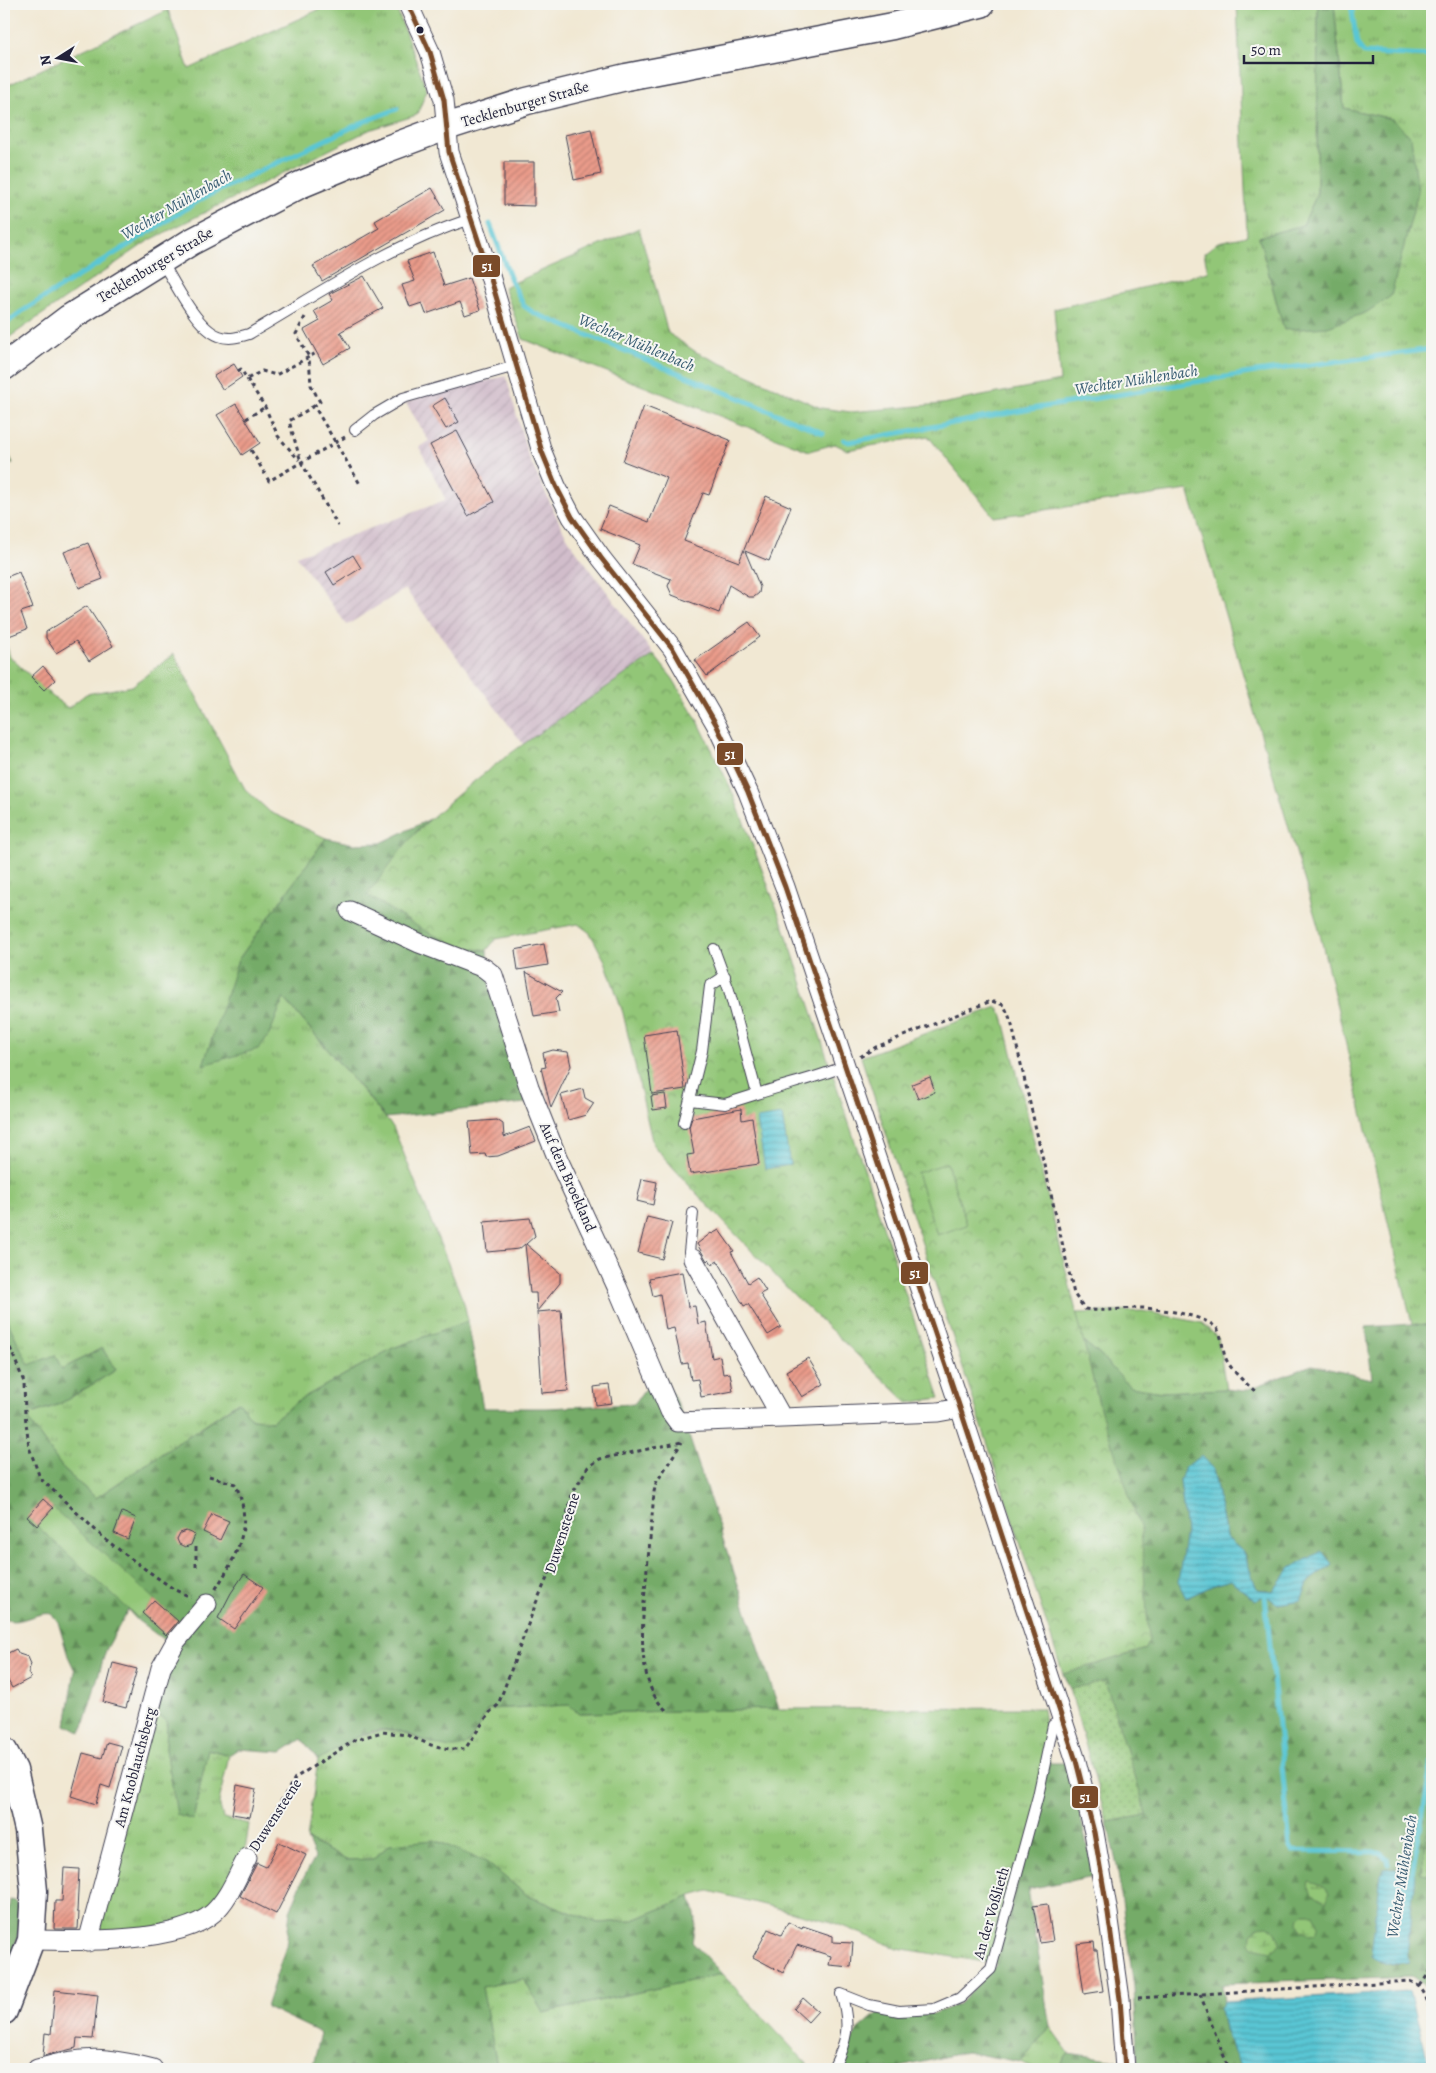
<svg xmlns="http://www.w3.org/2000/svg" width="1436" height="2073" font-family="Alegreya,serif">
<defs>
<pattern id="industrial-furrows" width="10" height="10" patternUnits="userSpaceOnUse" patternTransform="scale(1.25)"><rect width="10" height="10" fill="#d1bdcb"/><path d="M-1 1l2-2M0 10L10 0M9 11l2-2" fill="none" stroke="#b3a2af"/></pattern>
<pattern id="grass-tufts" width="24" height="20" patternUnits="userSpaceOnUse" patternTransform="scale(1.25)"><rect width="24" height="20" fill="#92c677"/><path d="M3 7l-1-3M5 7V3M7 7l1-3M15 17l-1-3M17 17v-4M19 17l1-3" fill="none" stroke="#77a063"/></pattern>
<pattern id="forest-firs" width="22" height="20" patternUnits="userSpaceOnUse" patternTransform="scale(1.25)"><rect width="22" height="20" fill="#75ab68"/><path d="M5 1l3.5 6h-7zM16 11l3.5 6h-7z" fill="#608b57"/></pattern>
<pattern id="wetland-marsh" width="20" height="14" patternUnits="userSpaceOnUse" patternTransform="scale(1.25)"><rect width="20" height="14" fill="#92c677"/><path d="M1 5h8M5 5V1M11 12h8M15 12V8" fill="none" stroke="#77a063"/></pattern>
<pattern id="park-crowns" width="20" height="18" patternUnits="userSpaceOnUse" patternTransform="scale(1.25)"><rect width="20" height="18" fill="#92c677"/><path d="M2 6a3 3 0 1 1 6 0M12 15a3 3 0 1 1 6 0" fill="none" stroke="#77a063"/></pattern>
<pattern id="garden-dots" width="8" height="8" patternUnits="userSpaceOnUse" patternTransform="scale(1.25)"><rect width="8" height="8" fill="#92c677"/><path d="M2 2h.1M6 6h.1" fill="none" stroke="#77a063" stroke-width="1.8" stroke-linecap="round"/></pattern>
<pattern id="water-rules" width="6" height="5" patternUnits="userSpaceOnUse" patternTransform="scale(1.25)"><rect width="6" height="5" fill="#5ac6d4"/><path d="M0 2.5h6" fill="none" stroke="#4aa0ad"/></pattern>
<pattern id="building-hatch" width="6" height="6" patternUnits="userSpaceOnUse" patternTransform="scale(1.25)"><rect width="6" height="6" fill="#ea9b8a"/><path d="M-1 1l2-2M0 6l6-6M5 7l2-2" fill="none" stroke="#bd7e72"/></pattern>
</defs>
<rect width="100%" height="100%" fill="#f6f6f2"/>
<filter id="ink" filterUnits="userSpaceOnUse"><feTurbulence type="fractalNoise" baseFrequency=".02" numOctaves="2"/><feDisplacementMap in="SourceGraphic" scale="10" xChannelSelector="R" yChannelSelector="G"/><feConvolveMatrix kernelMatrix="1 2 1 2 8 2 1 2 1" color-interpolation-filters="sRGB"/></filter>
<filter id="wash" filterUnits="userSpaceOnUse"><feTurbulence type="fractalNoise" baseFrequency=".0096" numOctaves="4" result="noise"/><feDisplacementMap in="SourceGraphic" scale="20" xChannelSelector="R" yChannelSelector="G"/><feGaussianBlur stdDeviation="1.12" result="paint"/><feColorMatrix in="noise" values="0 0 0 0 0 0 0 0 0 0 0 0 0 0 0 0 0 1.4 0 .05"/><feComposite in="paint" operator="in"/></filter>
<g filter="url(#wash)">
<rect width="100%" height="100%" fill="#f1e8d3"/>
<path fill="url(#industrial-furrows)" d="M506,376L528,456L562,528L572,545L654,655L524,745L405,589L347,625L296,556L446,500L419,447L429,441L406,403L429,394Z"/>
<path fill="url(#grass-tufts)" stroke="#5a7459" d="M331,4H389L397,10L427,90L417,115L369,130L148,241L4,341V87L168,10L189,69Z
M1237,4H1318L1317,194L1303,225L1259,237L1284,330L1392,119L1344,108L1334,4H1432V1325L1412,1324L1318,926L1188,490L994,517L928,436L847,450L835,444L809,451L523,339L504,287L639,228L668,333L696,352L821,408L851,412L941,404L1060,381L1054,309L1208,272L1204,253L1218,242L1247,236Z
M4,637L10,657L53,697L68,708L86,694L132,686L174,654L245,789L270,812L326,838L238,960L269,1035L283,997L393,1127L464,1303L468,1321L393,1348L299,1400L272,1421L252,1419L238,1402L96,1498L64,1470L29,1421L31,1408L35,1413L60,1404L116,1370L102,1348L62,1369L28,1365L4,1314Z
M1143,1311L1202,1323L1218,1338L1226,1389L1162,1392L1129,1387L1101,1356L1083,1341L1075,1313Z
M569,1705L579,1713L779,1709L1043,1708L1050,1763L997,1964L897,1948L832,1922L709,1891L691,1896L631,1921L598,1923L528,1896L486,1862L390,1844L373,1859L346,1860L307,1839L318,1760L353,1738L380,1731L396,1730L427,1742L466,1744L488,1709Z
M154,1713L167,1721L166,1749L193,1820L207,1749L229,1755L219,1802L223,1818L249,1824L244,1858L202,1918L92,1938Z
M1432,1810V1875L1421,1873Z
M722,1974L812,2069H502L497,2066L481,1987L524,1979L543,2013Z
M1050,2027L1069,2053L1057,2069H1038L1020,2062Z"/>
<path fill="url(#forest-firs)" stroke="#4c6652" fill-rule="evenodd" d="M1318,4H1334L1344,108L1392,119L1411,137L1418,192L1391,296L1367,312L1328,327L1284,330L1259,237L1303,225L1317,194Z
M4,445L13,463L4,468Z
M430,819L420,828L367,895L477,950H487L490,988L526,1103L386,1118L284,998L269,1035L258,1049L203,1065L238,960L326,838L354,844L381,843Z
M4,1314L29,1365L55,1355L62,1369L102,1348L116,1370L60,1404L34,1413L31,1409L29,1421L64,1470L96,1498L239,1402L252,1419L272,1421L299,1400L393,1348L468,1321L483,1408H546L634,1404L661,1369L681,1412L691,1442L779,1709L579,1713L569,1705L488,1709C483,1718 473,1739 465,1745C450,1756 412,1733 395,1730C367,1726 341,1746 318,1760L302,1739L282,1752L238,1749L229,1755L208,1749L193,1820L177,1815L166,1749L167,1721L154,1713L172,1646L137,1620L128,1610L106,1650L81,1733L66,1725L75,1671L68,1656L58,1622L52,1614C35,1611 21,1626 4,1619Z
M1412,1324L1432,1325V1810L1421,1873L1432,1875V2008L1428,1988L1413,1977L1222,1984L1224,2002L1220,2008L1223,2025L1241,2069H1138L1134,1987L1117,1866L1107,1822L1147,1815L1105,1682L1070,1689L1063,1674L1146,1649L1101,1412L1083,1341L1101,1356L1130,1387L1162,1392L1226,1389L1244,1391L1312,1365L1372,1379L1366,1327ZM1213,1468L1226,1537L1243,1552L1257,1589L1273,1591L1291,1568L1332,1564L1309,1581L1300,1600L1278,1604L1265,1595L1255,1601L1231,1580L1216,1584L1186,1598L1183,1556L1186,1532L1180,1480ZM1408,1872L1415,1873L1407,1955L1409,1963L1395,1965L1377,1960L1404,1874Z
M1050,1763H1068L1094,1876L1028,1889L1050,2027L1020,2062L966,2052L892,2069H836L858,2030L880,2011L932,2014L959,2004L997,1964Z
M307,1839L346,1860L373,1859L390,1844L434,1840L486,1862L528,1896L598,1923L631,1921L691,1896L696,1919L692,1942L722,1974L543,2013L524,1979L482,1987L497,2066L502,2069H312L321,2033L266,2007L286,1946L290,1912L303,1879L315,1857Z
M10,1900L16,1901C28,1918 10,1961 4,1979V1942Z
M1069,2053L1116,2060V2069H1057Z"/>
<path fill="url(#wetland-marsh)" stroke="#5a7459" d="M1310,1882C1318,1884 1326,1886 1329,1894L1326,1902C1317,1899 1307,1893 1310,1882Z
M1304,1914H1314C1317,1920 1321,1928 1315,1934L1310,1935L1302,1931L1299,1922L1300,1917Z
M1268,1926L1272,1929L1280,1940V1945L1272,1951L1253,1947L1250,1943L1251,1933L1258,1927Z"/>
<path fill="url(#park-crowns)" stroke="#5a7459" d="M654,655L673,679L699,723L731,789L784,927L940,1398L908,1403L793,1294L695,1192L653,1145L623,1013L605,961L590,933L578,924L496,939L487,950C446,950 401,915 367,895C385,873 401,846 422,827C491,760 576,709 654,655Z
M997,1007L1003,1016L1101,1412L1141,1530L1149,1640L1146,1649L1063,1674L861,1057Z"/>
<path fill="url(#garden-dots)" stroke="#5a7459" d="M1105,1681L1147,1815L1107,1822L1070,1689Z"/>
<path fill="#92c677" stroke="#5a7459" d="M947,1163L967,1225L937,1235L917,1173Z
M53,1508L155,1600L138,1618L37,1526Z"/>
<path fill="url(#water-rules)" stroke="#3e7488" d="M782,1115L790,1165L765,1169L757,1119Z
M1202,1456L1213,1468L1226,1537L1243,1552L1257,1589L1273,1591L1291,1568L1322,1551L1332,1564L1309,1581L1301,1600L1278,1604L1265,1595L1255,1601L1231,1580L1216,1584L1186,1598L1178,1582L1186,1532L1180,1480L1185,1467Z
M1395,1868L1404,1874L1415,1873L1407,1955L1409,1963C1395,1965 1382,1964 1371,1955L1381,1875L1384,1869Z
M1410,1991L1430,2069H1241L1223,2024L1220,2008L1224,2002Z"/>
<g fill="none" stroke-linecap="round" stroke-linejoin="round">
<path stroke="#5ac6d4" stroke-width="5" d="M1351,4L1357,44L1364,53L1432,56
M490,224L511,280L524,306L534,313L823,433
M4,325L21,312L205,197L363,122L397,109
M844,440L849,442L1037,408L1256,372L1432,349
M1265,1595L1290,1846L1293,1851L1379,1852L1388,1859L1389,1864
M1411,1878L1432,1763"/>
</g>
<g id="blocks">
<path fill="url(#building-hatch)" d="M591,129L601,174L574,180L565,135Z
M504,162H534V206L504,205Z
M432,188L445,210L322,281L313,266L379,228L375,221Z
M433,252L444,286L469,278L480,310L465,315L460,302L426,314L422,303L410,307L402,285L415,281L407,261Z
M364,276L383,308L340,332L350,348L323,364L304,330L320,321L314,311L333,300L329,294Z
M234,364L242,377L223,390L214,376Z
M445,398L459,422L446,429L432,406Z
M236,404L260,443L242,455L217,415Z
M644,406L730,440L709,495L703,493L684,541L739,562L766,496L791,507L769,561L745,551L760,587L759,593L754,597H749L729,585L719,613L672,595L668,586L671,579L632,564L640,545L600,529L609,506L649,522L667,478L623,461Z
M457,431L494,502L468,516L430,445Z
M88,543L103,579L79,588L64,552Z
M353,555L361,568L334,585L326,572Z
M19,572L33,608L21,612L27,629L9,636L4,623V578Z
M87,606L113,646L89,661L76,641L56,653L46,638V632Z
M749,622L760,637L707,676L695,660Z
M43,666L55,680L44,690L31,677Z
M544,944L548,965L518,970L515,950Z
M526,972L562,992L556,998L559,1012L534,1016Z
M677,1030L685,1089L652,1094L644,1035Z
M553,1050L568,1052L571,1066L551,1108L541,1068L546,1067L543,1053Z
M930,1077L935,1092L918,1099L912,1084Z
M583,1089L585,1098L594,1103L586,1115L568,1120L561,1095Z
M665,1094L667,1108L653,1110L651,1096Z
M741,1109L742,1120L752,1118L759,1164L690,1174L687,1155L694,1154L689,1127L692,1118Z
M497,1120L503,1124L504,1137L530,1127L536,1141L498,1156L486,1157L485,1154L472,1155L469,1122Z
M642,1179L657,1182L653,1205L637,1201Z
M647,1217L672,1223L662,1259L638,1253Z
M530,1218L535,1236L526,1244L560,1273V1283L537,1311L536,1293H530L525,1244L519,1249L487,1252L484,1222Z
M719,1230L734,1251L731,1252L748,1283L757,1277L766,1291L760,1294L781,1327L768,1335L748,1304L744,1306L718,1261L712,1264L709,1259L707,1261L697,1244L711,1233L712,1234Z
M682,1272L688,1307L695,1306L698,1324L706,1322L712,1358L720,1356L723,1374L730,1373L733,1391L701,1397L698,1379L691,1380L688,1363L682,1364L674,1328L666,1330L660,1294L653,1296L649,1278Z
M561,1310L568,1391L542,1393L537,1312Z
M808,1358L824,1384L802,1397L786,1371Z
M609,1385L612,1403L596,1405L594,1387Z
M43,1499L53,1508L37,1526L27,1517Z
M122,1512L136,1518L128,1539L114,1533Z
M212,1514L229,1521L220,1540L203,1532Z
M186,1531L195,1535L191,1545L185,1547L179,1544L177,1539L180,1533Z
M244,1574L263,1587L234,1629L218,1618L231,1593Z
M154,1600L178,1621L166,1635L142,1613Z
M16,1649L19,1654L28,1657L31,1664L28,1673L31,1678L12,1688L4,1673V1655Z
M113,1663L137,1669L126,1708L103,1702Z
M107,1742L122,1746L110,1788L101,1785L96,1804L71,1796L83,1753L102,1758Z
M237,1785L256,1789L250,1817L232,1814Z
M279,1842L306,1855L276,1914L240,1896L257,1863L266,1867Z
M64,1868L79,1869L77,1912H79L78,1929H54L55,1901H62Z
M1047,1904L1053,1941L1040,1943L1033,1906Z
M788,1922L802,1929L803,1926L833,1936V1942L853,1943L851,1967L829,1965L831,1956L797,1945L783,1973L753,1957L768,1929L781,1935Z
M1094,1942L1095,1950H1097L1103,1991L1084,1994L1077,1944Z
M55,1990L98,1995L93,2039L77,2038L76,2048L43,2056L45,2033L51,2034Z
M803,1998L818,2011L808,2022L794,2009Z"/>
</g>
</g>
<g filter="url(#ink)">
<use href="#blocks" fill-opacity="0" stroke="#414052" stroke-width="1"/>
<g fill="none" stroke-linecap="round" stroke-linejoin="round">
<g stroke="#414052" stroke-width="12">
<path id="lane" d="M161,260C174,281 196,328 219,336C229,340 239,337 249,334C321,292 391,244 471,219
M355,430L374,415L403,398L515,366
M714,949L729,990L757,1094C787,1084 817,1078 845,1066
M690,1100L725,1104L757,1094
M684,1123L702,1051L710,986L725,976
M693,1259L689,1252L693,1213
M833,2069C847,2041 851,2025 841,1994L869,2005L899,2011L934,2009L960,1998L991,1969L1038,1796L1053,1725L1062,1719"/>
</g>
<g stroke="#414052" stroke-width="21">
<path id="street" d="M408,4L430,52L444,100L449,152L490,276L542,452L556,486L572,517L601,558L673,649L694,686L716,724L748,792L785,887L960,1408L1076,1761L1094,1832L1108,1913L1120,1999L1125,2069
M350,911L419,943L484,968L493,975L529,1087L557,1157L618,1289L670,1411L678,1422L938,1412L960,1408
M693,1259L782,1418
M31,1940C76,1941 178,1944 213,1913C229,1899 237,1876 247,1858
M88,1942L161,1668L176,1641L207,1604
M37,2069C85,2055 106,2057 153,2069"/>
</g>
<g stroke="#414052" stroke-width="29">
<path id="secondary" d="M4,367L69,318L191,242L300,185L387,149L446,127L527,101L626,77L893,26L981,4
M4,1751L14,1770L28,1830L34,1891L31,1940L4,2011"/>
</g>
<path stroke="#414052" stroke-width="3" stroke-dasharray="4 4" stroke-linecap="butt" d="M305,317L296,334L309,357L316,353
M238,371L241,369L247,379L262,371L276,375L309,357L311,385L320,402L314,406L360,484
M247,379L265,407L278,436L299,460
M314,406L289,421L301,462L338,526
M246,419L265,407
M251,450L269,481L345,437
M860,1057L876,1047L991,1001L1004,1005L1011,1021L1074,1294L1085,1309C1103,1312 1117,1309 1135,1308C1152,1307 1209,1315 1218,1330C1223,1339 1222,1350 1226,1359C1233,1373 1246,1383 1257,1393
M4,1333L24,1382L25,1414L29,1447L40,1478L106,1540L145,1569L175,1590L191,1597
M209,1476L235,1484C255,1523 237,1556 215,1590
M196,1567V1544
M666,1710C632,1681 644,1608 647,1568C650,1542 652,1517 654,1492L656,1483L682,1442
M256,1843L295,1778L355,1740L382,1732L407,1735L431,1745L449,1749H465L490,1712L498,1705L536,1603L558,1553L572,1494L588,1467L600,1459L682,1442
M1420,1986L1432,1969
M1200,1994L1229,2069
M1138,1998L1409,1981C1428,1987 1428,2006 1432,2023"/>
<use href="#lane" stroke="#fff" stroke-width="10"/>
<use href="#street" stroke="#fff" stroke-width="19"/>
<use href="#secondary" stroke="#fff" stroke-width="26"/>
<g stroke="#f6f6f2" stroke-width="9">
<path id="bus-1" d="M408,4L430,52L444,100L449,152L490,276L542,452L556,486L572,517L601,558L673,649L694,686L716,724L748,792L785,887L960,1408L1076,1761L1094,1832L1108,1913L1120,1999L1125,2069"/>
</g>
<use href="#bus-1" stroke="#7a4b2a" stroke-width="5"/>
</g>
</g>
<circle fill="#22223b" stroke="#f6f6f2" stroke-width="2" cx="420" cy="30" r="4.5"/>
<g text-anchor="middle" stroke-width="4" stroke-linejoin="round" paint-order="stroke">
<g font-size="15" fill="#22223b" stroke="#f6f6f2">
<text transform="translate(525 104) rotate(-16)" y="5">Tecklenburger Straße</text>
<text transform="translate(155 265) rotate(-31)" y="5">Tecklenburger Straße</text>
<text transform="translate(568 1177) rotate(66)" y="5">Auf dem Broekland</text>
<text transform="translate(562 1533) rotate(-72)" y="5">Duwensteene</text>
<text transform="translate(135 1767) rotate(-75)" y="5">Am Knoblauchsberg</text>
<text transform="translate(275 1815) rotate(-57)" y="5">Duwensteene</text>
<text transform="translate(991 1913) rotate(-74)" y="5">An der Voßlieth</text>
</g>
<g font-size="16" font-style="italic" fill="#365b71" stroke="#f6f6f2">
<text transform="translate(176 204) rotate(-30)" y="6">Wechter Mühlenbach</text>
<text transform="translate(637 342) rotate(23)" y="6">Wechter Mühlenbach</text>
<text transform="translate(1136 379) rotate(-9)" y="6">Wechter Mühlenbach</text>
<text transform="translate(1401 1876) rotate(-81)" y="6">Wechter Mühlenbach</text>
</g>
</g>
<g stroke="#f6f6f2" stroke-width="2">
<rect x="472" y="254" width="29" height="24" rx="5" fill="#7a4b2a"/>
<rect x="716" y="742" width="28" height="24" rx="5" fill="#7a4b2a"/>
<rect x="900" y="1261" width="29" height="24" rx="5" fill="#7a4b2a"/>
<rect x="1071" y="1785" width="28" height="24" rx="5" fill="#7a4b2a"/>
</g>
<g font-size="14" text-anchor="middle" font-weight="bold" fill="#fff">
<text x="487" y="271">51</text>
<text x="730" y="759">51</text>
<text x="915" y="1278">51</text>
<text x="1085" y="1802">51</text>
</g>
<rect width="1436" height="2073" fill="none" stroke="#f6f6f2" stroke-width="20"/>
<g transform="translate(58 58) rotate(259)" stroke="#f6f6f2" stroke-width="4" paint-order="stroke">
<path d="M0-4L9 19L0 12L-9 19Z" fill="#22223b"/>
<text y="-8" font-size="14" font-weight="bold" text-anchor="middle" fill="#22223b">N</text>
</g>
<path d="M1244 55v8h129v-8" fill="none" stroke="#22223b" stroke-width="2.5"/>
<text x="1251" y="55" font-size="15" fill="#22223b" stroke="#f6f6f2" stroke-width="4" paint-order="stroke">50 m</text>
</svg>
